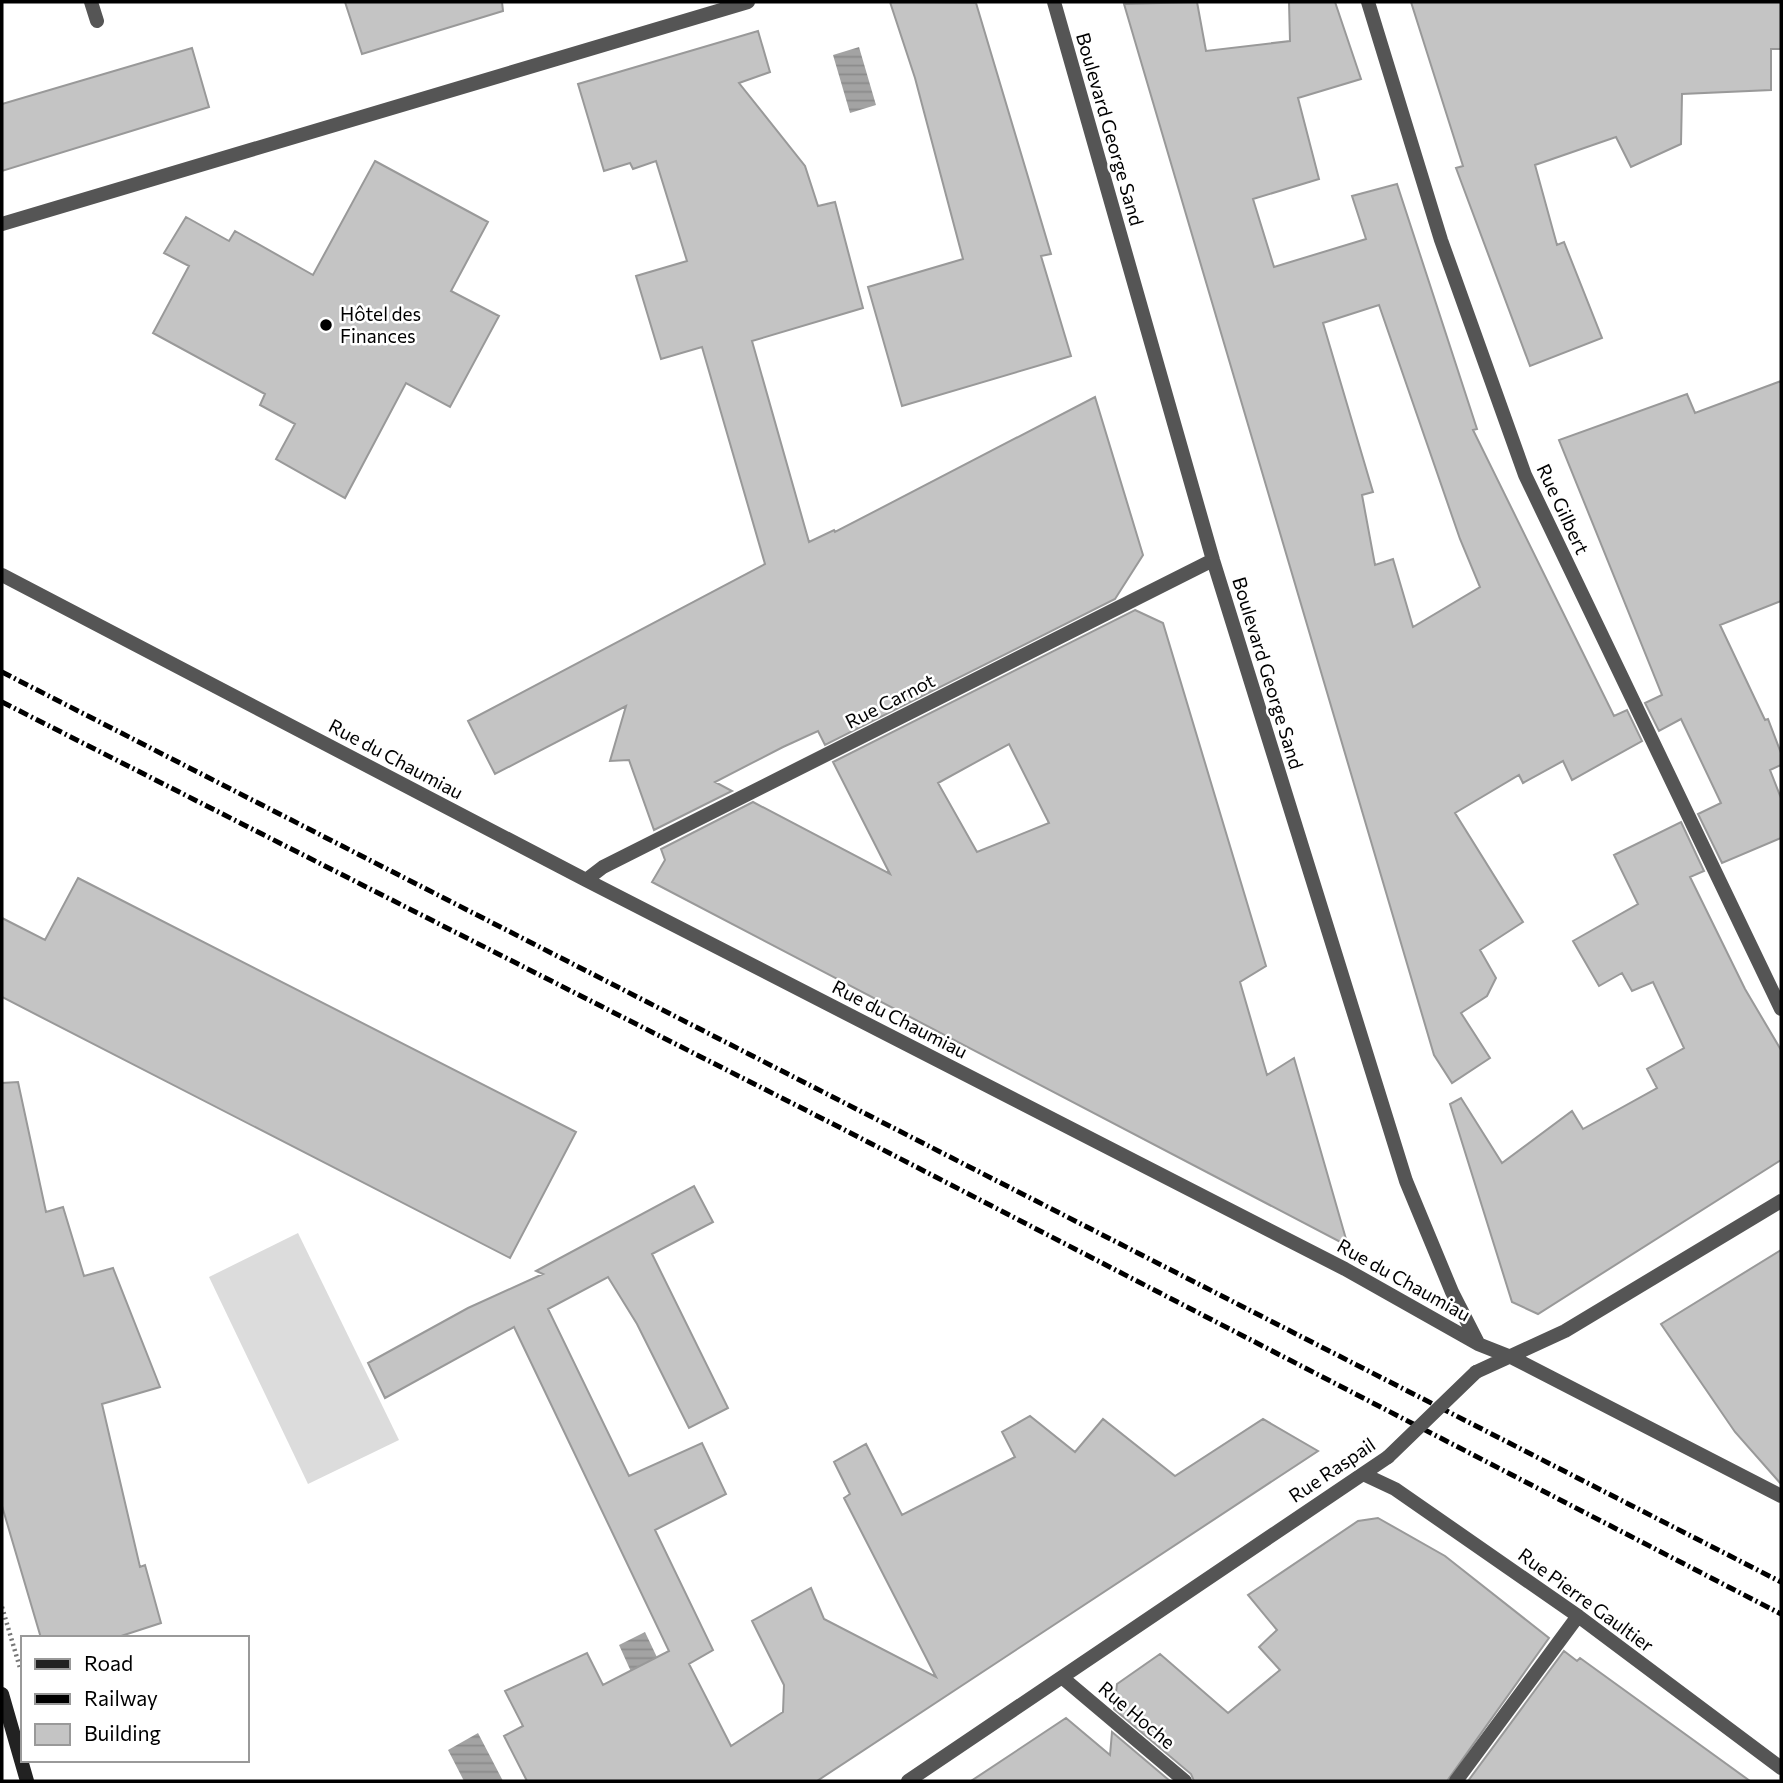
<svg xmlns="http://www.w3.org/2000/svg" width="1783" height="1783" font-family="Commissioner,sans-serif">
<defs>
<pattern id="water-rules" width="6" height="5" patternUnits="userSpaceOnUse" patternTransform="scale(1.75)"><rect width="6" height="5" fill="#a3a3a3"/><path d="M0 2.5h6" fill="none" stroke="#8b8b8b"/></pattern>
</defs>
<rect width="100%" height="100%" fill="#fff"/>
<path fill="#dcdcdc" d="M298,1233L399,1440L308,1484L209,1277Z"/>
<path fill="url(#water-rules)" d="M859,47L876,105L850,113L833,55Z
M645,1632L673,1691L646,1705L619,1645Z
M478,1733L503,1781H464L448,1750Z"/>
<path fill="#c4c4c4" stroke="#999" stroke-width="2" fill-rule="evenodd" d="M345,2H502L503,11L362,54Z
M890,2L976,3L1051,254L1041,256L1071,356L902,406L868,287L963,259L915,78Z
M1197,2L1206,51L1290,41L1289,2H1335L1361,79L1298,98L1319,179L1253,199L1274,267L1366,239L1352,196L1397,184L1477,429L1473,430L1614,716L1627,710L1642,741L1572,780L1563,761L1523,783L1519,775L1455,813L1523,922L1480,950L1496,978L1487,996L1461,1013L1490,1058L1452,1083L1434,1055L1124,4ZM1379,305L1460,539L1480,587L1413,627L1393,559L1375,565L1362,495L1373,492L1323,323Z
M1411,2H1781V49H1771V90L1682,94L1681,144L1631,167L1616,137L1535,165L1557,245L1564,242L1602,338L1530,366L1456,168L1463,166Z
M758,31L770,72L739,83L805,166L818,206L835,202L863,308L752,341L809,542L834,530L835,532L1095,397L1143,555L1115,599L825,745L818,731L783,747L715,782L732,791L654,830L629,760L610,761L626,706L495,774L468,721L765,564L702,347L661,359L636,276L687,261L656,161L633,169L630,163L604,171L578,84Z
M192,48L209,107L2,171V104Z
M375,161L488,222L451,291L499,316L450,407L406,383L345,498L276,459L295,424L260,405L265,394L153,333L189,266L164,253L186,217L229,241L235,231L313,275Z
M1781,381V601L1720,625L1765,720L1768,719L1781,753V765L1770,770L1781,798V838L1722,863L1698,814L1721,803L1681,719L1659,731L1645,703L1662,695L1559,440L1687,394L1695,413Z
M1135,610L1163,623L1266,966L1240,982L1267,1075L1294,1058L1348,1246L652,882L665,860L661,849L753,802L890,874L833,762ZM1009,744L1049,823L977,852L938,783Z
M1681,822L1704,871L1690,877L1745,989L1781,1050V1160L1538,1314L1512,1302L1450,1104L1461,1098L1502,1163L1572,1111L1583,1129L1657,1088L1647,1069L1684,1048L1653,982L1632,991L1622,973L1599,986L1573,941L1638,904L1614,855Z
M78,878L576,1132L510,1258L2,997V918L45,940Z
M18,1082L46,1212L63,1207L84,1276L113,1268L160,1387L102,1404L140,1567L145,1565L161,1623L115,1638H41L2,1506V1083Z
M694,1186L713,1222L652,1254L728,1408L689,1428L637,1324L608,1277L548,1309L629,1476L702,1443L726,1494L655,1530L713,1650L689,1664L731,1746L783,1712L784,1685L752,1621L811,1588L824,1619L936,1677L844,1498L850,1494L834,1462L866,1444L902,1515L1015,1457L1002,1432L1030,1416L1075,1452L1103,1419L1175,1476L1263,1419L1318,1451L817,1781H527L504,1736L523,1726L505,1691L587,1653L603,1685L669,1651L514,1327L385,1398L368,1363L468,1308L543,1274L536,1271Z
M1781,1250V1484L1735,1432L1661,1324Z
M1378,1518L1445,1556L1549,1638L1447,1781H1194L1191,1774L1114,1709L1117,1684L1160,1654L1228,1713L1280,1670L1259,1647L1277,1630L1248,1595L1358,1521Z
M1564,1651L1577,1661L1580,1658L1750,1781H1468Z
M1066,1718L1110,1755L1112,1732L1170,1781H971Z"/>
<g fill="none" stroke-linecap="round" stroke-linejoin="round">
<path stroke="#777" stroke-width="4.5" stroke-dasharray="2 3.5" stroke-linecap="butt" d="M2,1607L20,1668"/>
<path stroke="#555" stroke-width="14" d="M91,2L97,21"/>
<path stroke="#555" stroke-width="14" d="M1054,2L1213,560L1406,1181L1452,1292L1478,1343
M1368,2L1441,240L1525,475L1781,1009
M2,224L748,2
M2,575L586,880L1345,1269L1478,1344L1511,1357L1781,1496
M586,880L603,867L1213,560
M1476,1372L1565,1331L1781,1201
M1363,1474L1395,1489L1578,1616L1781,1768
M1064,1679L1185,1781
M908,1781L1388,1457
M1456,1781L1578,1616"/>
<path stroke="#222" stroke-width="14" d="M2,1694L27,1781"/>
<path stroke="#000" stroke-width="5" stroke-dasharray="10 3.5 2 3.5" stroke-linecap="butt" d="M2,672L1781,1582
M2,702L839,1127L1781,1614"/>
<path stroke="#555" stroke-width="14" d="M1388,1457L1476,1372"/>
</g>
<circle fill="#000" stroke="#fff" stroke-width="2.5" cx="326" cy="325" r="7"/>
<g text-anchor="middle" stroke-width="5" stroke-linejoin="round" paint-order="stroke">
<g font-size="19" fill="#000" stroke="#fff">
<text transform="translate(1110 129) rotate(74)" y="7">Boulevard George Sand</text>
<text transform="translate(1563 509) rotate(65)" y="7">Rue Gilbert</text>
<text transform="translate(1268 673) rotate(73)" y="7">Boulevard George Sand</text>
<text transform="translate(890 701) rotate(-27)" y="7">Rue Carnot</text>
<text transform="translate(396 759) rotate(28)" y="7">Rue du Chaumiau</text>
<text transform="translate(900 1019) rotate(27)" y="7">Rue du Chaumiau</text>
<text transform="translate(1404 1280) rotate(29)" y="7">Rue du Chaumiau</text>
<text transform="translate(1332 1470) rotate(-34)" y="7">Rue Raspail</text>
<text transform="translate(1586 1600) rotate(36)" y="7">Rue Pierre Gaultier</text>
<text transform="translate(1137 1715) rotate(40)" y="7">Rue Hoche</text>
</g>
<g font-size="19" fill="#000" stroke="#fff" text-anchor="start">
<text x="340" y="321">Hôtel des<tspan x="340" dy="22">Finances</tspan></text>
</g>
</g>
<rect width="1783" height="1783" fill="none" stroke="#000000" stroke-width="7"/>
<rect x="21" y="1636" width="228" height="126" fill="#ffffff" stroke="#999999" stroke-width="2"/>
<rect x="35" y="1659" width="35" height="10" fill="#222222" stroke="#999999" stroke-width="2"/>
<text x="84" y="1671" font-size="21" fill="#000000">Road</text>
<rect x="35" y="1694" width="35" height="10" fill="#000000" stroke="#999999" stroke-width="2"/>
<text x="84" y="1706" font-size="21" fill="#000000">Railway</text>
<rect x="35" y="1724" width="35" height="21" fill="#c4c4c4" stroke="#999999" stroke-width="2"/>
<text x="84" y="1741" font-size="21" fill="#000000">Building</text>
</svg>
